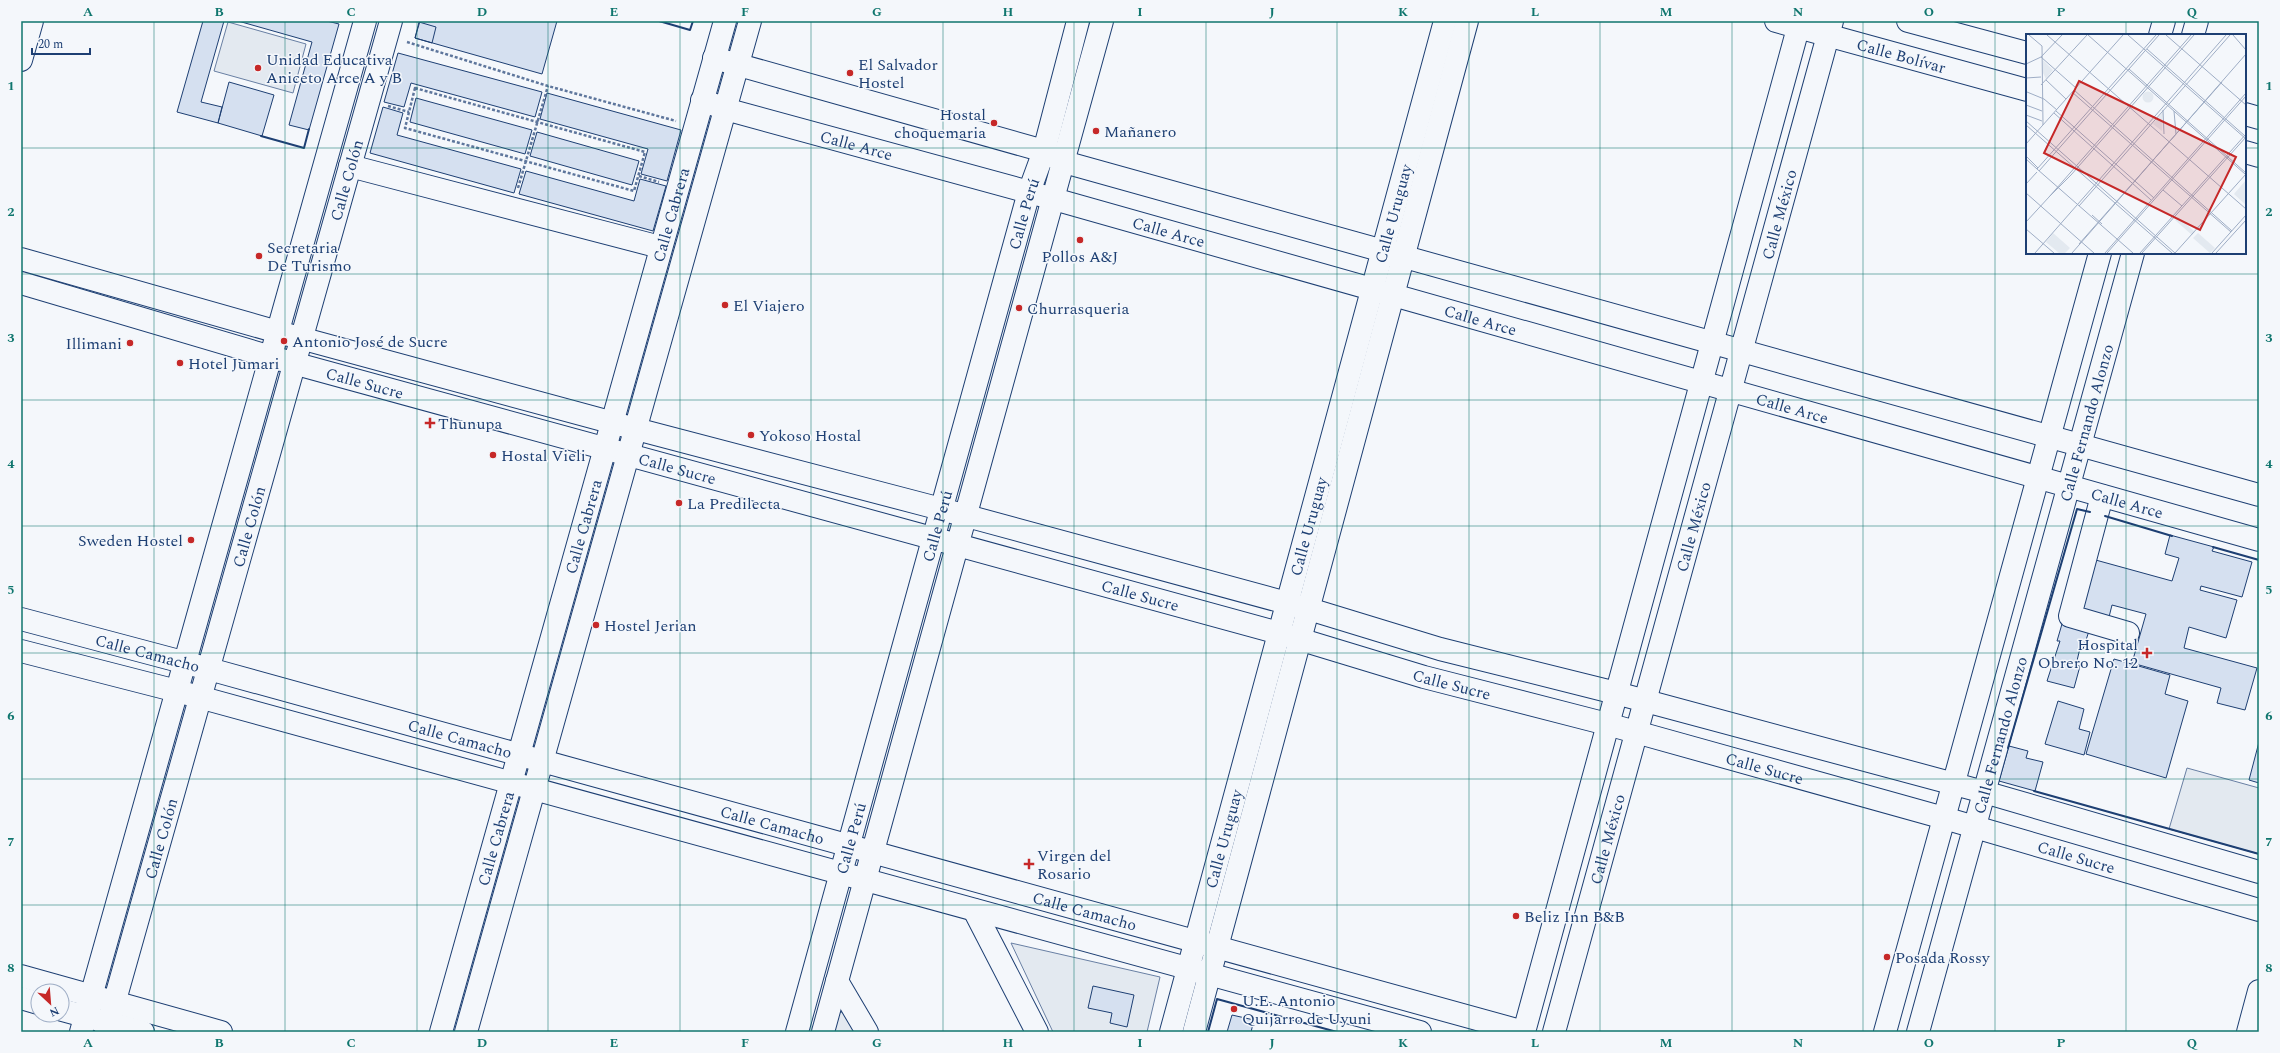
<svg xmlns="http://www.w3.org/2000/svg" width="2280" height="1053" font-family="Spectral,serif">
<rect width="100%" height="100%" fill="#f4f7fb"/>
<path fill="#e3e9f0" stroke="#687fa3" d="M228,22L306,44L293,93L214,71Z
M2187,768L2259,788V854L2169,829Z
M1011,943L1160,977L1147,1032H1053Z
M842,1012L848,1016L857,1032H827L836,1014Z"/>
<path fill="#d5e0f0" stroke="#1d3f73" d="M203,21H224L201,102L222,107L218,123L177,112Z
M238,21H327L339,24L309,130L289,125L312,42Z
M420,21H557L542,74L415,38Z
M419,22L436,27L432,43L415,38Z
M398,53L542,92L535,117L411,83L404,107L384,102Z
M229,82L274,95L262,136L218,123Z
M547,93L681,130L667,181L641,174L648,149L540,119Z
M416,98L532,130L525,154L410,122Z
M383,107L403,113L397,135L521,169L514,193L370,153Z
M537,132L639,161L632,185L530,156Z
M526,171L634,201L640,179L666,186L653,231L519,194Z
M2170,535L2214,547L2212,551L2252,562L2242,597L2201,586L2200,590L2237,600L2226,638L2189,627L2184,648L2257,668L2245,710L2217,703L2221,688L2132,663L2146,614L2112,605L2109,617L2078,609L2092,559L2172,581L2179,558L2165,554Z
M2062,624L2089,631L2083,649L2080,648L2076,665L2080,666L2074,688L2047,681L2060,641H2057Z
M2114,659L2170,675L2165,694L2188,701L2166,778L2086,754Z
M2058,701L2084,709L2079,729L2090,732L2084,755L2045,744Z
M2259,742V783L2249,780Z
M2009,746L2028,751L2026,758L2043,762L2035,791L1999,781Z
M1093,986L1134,995L1127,1027L1110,1023L1112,1013L1088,1008Z
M1232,1015L1254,1020L1251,1032H1227Z"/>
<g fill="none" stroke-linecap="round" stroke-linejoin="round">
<g stroke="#1d3f73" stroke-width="24">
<g id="minor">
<path id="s1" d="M1776,21L2027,90"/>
<path d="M1908,21L2027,53"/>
<path d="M714,58L1044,151L1064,162L2259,495"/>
<path id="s2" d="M702,100L725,109L1029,192L2259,540"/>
<path d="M2245,114L2259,118"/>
<path d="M2245,152L2259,156"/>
<path d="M350,166L660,247"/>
<path d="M21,259L278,332L636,429L941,509L1309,609L1440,649L1616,693L1984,792L2259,872"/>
<path id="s3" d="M21,283L271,357L1279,633L1424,677L1607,724L1944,818L2259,910"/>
<path d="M2102,496L2070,616L2128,633"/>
<path d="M974,910L1037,1032"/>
<path d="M21,976L221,1032"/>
<path d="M837,981L867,1032"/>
<path d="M21,998L38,1003"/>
<path d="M62,1010L143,1032"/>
<path d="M81,1032L365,21"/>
<path id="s4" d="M106,1032L391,21"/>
<path id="s5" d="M441,1032L725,21"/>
<path d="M466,1032L750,21"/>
<path id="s6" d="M797,1032L1029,192L1044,151L1078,21"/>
<path d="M823,1032L1102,21"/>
<path id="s7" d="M1171,1032L1445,21"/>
<path d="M1194,1032L1467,21"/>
<path d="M1524,1032L1800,21"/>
<path id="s8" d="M1554,1032L1832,21"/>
<path d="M2248,1032L2259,991"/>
</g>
</g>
<g stroke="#1d3f73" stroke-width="24">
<g id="major">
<path d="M2160,35L2164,21"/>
<path d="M2193,35L2197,21"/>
<path d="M21,60L32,21"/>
<path d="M1885,1032L2100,253"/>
<path id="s9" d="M1918,1032L2133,253"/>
</g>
</g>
<g stroke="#1d3f73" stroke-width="24">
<g id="highway">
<path id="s10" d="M21,619L209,669L1524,1032"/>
<path d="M21,651L177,691L1420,1032"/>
</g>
</g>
<path stroke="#5e769c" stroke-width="2.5" stroke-dasharray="3 2" stroke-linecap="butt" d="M407,42L548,86L676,121
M415,88L645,152L634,191L405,128Z
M388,106L409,112
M639,176L659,182
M518,188L548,86"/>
<use href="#minor" stroke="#f4f7fb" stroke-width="22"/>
<use href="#major" stroke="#f4f7fb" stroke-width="22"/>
<use href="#highway" stroke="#f4f7fb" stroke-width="22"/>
<path stroke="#1d3f73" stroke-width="2" d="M659,21L690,30L693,21
M261,136L304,148L309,129
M2105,516L2172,536
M2213,547L2259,560
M2008,748L2077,509L2090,512
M2034,791L2259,854
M1208,1032L1217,999L1337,1032"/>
</g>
<path fill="none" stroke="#0f766e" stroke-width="1" stroke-opacity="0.55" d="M154,21V1032M285,21V1032M417,21V1032M548,21V1032M680,21V1032M811,21V1032M943,21V1032M1074,21V1032M1206,21V1032M1337,21V1032M1469,21V1032M1600,21V1032M1732,21V1032M1863,21V1032M1995,21V1032M2126,21V35M21,148H2027M2245,148H2259M2126,253V1032M21,274H2259M21,400H2259M21,526H2259M21,653H2259M21,779H2259M21,905H2259"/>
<g fill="#c62828" stroke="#f4f7fb" stroke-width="1.5">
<circle cx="258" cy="68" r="4"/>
<circle cx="850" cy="73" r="4"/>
<circle cx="994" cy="123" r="4"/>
<circle cx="1096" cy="131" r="4"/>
<circle cx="1080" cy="240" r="4"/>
<circle cx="259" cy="256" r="4"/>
<circle cx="725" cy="305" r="4"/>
<circle cx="1019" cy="308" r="4"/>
<circle cx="284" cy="341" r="4"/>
<circle cx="130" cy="343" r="4"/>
<circle cx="180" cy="363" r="4"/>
<path d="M428 417h4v4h4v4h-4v4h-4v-4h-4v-4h4z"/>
<circle cx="751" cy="435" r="4"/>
<circle cx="493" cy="455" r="4"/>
<circle cx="679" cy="503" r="4"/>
<circle cx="191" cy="540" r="4"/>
<circle cx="596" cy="625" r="4"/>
<path d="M2145 647h4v4h4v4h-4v4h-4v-4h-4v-4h4z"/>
<path d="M1027 858h4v4h4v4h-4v4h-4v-4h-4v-4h4z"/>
<circle cx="1516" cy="916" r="4"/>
<circle cx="1887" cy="957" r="4"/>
<circle cx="1234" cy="1009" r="4"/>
</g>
<g text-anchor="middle" stroke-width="3" stroke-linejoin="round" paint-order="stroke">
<g font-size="16" fill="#1d3f73" stroke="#f4f7fb">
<text dy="6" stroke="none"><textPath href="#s1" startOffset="130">Calle Bolívar</textPath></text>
<text dy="6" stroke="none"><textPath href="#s2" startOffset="161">Calle Arce</textPath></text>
<text dy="6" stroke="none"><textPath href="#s4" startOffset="885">Calle Colón</textPath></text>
<text dy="6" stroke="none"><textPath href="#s5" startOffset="849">Calle Cabrera</textPath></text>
<text dy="6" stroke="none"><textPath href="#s6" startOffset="849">Calle Perú</textPath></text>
<text dy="6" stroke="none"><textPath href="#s7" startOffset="848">Calle Uruguay</textPath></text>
<text dy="6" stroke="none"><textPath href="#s8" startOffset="848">Calle México</textPath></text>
<text dy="6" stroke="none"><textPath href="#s2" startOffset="485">Calle Arce</textPath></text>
<text dy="6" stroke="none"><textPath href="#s2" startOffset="809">Calle Arce</textPath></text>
<text dy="6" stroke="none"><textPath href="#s3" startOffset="358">Calle Sucre</textPath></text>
<text dy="6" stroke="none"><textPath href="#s2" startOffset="1133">Calle Arce</textPath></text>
<text dy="6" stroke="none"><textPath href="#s9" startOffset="632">Calle Fernando Alonzo</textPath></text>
<text dy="6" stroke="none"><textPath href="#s3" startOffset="682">Calle Sucre</textPath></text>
<text dy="6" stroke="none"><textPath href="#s2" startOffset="1481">Calle Arce</textPath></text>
<text dy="6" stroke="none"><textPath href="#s4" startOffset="525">Calle Colón</textPath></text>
<text dy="6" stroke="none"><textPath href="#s5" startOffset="525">Calle Cabrera</textPath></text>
<text dy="6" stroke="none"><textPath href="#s6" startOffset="525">Calle Perú</textPath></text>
<text dy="6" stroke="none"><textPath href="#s7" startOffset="524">Calle Uruguay</textPath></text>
<text dy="6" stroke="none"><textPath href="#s8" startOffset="524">Calle México</textPath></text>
<text dy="6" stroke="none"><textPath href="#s3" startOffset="1162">Calle Sucre</textPath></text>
<text dy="6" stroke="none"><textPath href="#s10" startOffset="131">Calle Camacho</textPath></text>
<text dy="6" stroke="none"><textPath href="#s3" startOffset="1486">Calle Sucre</textPath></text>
<text dy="6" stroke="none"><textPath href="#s9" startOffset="308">Calle Fernando Alonzo</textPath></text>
<text dy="6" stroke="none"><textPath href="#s10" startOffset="455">Calle Camacho</textPath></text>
<text dy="6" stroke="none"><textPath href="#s3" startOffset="1810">Calle Sucre</textPath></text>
<text dy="6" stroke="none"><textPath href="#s10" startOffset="779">Calle Camacho</textPath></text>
<text dy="6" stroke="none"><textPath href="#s4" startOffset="201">Calle Colón</textPath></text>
<text dy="6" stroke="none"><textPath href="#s5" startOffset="201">Calle Cabrera</textPath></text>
<text dy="6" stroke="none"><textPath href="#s6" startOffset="201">Calle Perú</textPath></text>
<text dy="6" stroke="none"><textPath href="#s7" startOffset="200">Calle Uruguay</textPath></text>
<text dy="6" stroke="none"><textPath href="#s8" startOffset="200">Calle México</textPath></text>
<text dy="6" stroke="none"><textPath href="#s3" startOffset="2134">Calle Sucre</textPath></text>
<text dy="6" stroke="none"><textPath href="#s10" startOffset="1103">Calle Camacho</textPath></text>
</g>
<g font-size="16" fill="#1d3f73" stroke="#f4f7fb" text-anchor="start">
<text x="266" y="65">Unidad Educativa<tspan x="266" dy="18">Aniceto Arce A y B</tspan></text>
<text x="858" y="70">El Salvador<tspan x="858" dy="18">Hostel</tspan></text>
<text x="986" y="120" text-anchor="end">Hostal<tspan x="986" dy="18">choquemaria</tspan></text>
<text x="1104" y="137">Mañanero</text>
<text x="267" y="253">Secretaria<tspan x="267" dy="18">De Turismo</tspan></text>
<text x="1080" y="262" text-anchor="middle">Pollos A&amp;J</text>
<text x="733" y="311">El Viajero</text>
<text x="1027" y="314">Churrasqueria</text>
<text x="292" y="347">Antonio José de Sucre</text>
<text x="122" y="349" text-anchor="end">Illimani</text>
<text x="188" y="369">Hotel Jumari</text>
<text x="438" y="429">Thunupa</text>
<text x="759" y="441">Yokoso Hostal</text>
<text x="501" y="461">Hostal Vieli</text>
<text x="687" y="509">La Predilecta</text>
<text x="183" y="546" text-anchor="end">Sweden Hostel</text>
<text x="604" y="631">Hostel Jerian</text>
<text x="2138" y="650" text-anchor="end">Hospital<tspan x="2138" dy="18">Obrero No. 12</tspan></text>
<text x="1037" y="861">Virgen del<tspan x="1037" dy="18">Rosario</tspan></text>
<text x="1524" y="922">Beliz Inn B&amp;B</text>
<text x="1895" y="963">Posada Rossy</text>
<text x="1242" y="1006">U.E. Antonio<tspan x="1242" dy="18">Quijarro de Uyuni</tspan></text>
</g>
</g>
<g transform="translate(2026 34)">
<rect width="220" height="220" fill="#f4f7fb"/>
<path d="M17,26L27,36L20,45L16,37ZM116.5 63a5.5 5.5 0 1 1 11 0a5.5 5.5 0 1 1-11 0ZM137,78L136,97L127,90ZM220,146V171L208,160ZM152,183L169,198L166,201L149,186ZM27,199L44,214L39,219H33L20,208ZM172,199L189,214L184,219L167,204Z" fill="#e3e9f0"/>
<path fill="none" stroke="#9eadc5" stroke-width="1" d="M3,1L16,12L17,91M21,1L220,175M62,1L219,140M102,1L220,105M140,1L220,71M165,1L23,163L45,141L168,1M207,1L220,16M121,15L219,102M15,23L50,54M0,30L15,23L36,1M103,35L220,139M0,44L15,43M20,46L40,65M15,51L61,1M48,56L206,197M1,58L18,65L31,76M46,58L205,198M0,71L16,77M137,76L138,100M30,77L128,164M148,77L150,100M28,79L125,166M0,81L16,87M0,87L149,219M0,91L146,219M0,110L97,1M0,122L12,134M0,125L11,135M13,137L133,1M0,150L11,138M137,156L156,172M0,159L68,219M53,172L204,1M66,181L76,190M0,188L23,163M0,195L28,219M53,210L196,48M9,219L200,1M46,219L220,20M79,219L220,59M81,219L220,62M107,219L11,135L130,1M114,219L220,100M116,219L220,103M149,219L220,140M186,219L220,181M190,219L220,186"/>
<path fill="#c62828" fill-opacity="0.15" stroke="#c62828" stroke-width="2" d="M53,47L210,123L174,196L18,119Z"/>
<rect width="220" height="220" fill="none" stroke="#1d3f73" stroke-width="2"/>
</g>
<rect width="2280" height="1053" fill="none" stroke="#f4f7fb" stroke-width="44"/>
<g transform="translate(50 1003) rotate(154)"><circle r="19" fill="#f4f7fb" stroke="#9eadc5"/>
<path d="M0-3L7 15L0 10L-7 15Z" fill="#c62828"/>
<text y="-6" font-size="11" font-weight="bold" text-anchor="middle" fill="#1d3f73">N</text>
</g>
<path d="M32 48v6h58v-6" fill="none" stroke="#1d3f73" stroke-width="2"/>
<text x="38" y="48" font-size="12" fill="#1d3f73" stroke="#f4f7fb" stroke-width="3" paint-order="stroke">20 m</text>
<rect x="22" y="22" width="2236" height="1009" fill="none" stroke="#0f766e" stroke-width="1.5"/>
<g font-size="13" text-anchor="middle" font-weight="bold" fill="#0f766e">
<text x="88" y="16">A</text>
<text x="219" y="16">B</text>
<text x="351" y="16">C</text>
<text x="482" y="16">D</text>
<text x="614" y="16">E</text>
<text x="745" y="16">F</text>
<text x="877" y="16">G</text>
<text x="1008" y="16">H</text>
<text x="1140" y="16">I</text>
<text x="1272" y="16">J</text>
<text x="1403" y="16">K</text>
<text x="1535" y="16">L</text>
<text x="1666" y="16">M</text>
<text x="1798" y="16">N</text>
<text x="1929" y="16">O</text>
<text x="2061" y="16">P</text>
<text x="2192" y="16">Q</text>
<text x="11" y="90">1</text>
<text x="2269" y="90">1</text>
<text x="11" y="216">2</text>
<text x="2269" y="216">2</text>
<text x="11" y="342">3</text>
<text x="2269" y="342">3</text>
<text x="11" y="468">4</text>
<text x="2269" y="468">4</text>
<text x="11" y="594">5</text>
<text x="2269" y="594">5</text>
<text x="11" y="720">6</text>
<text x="2269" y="720">6</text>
<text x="11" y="846">7</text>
<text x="2269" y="846">7</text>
<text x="11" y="972">8</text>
<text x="2269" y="972">8</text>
<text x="88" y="1047">A</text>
<text x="219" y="1047">B</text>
<text x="351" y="1047">C</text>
<text x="482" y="1047">D</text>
<text x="614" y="1047">E</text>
<text x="745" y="1047">F</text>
<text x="877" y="1047">G</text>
<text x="1008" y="1047">H</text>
<text x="1140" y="1047">I</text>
<text x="1272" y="1047">J</text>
<text x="1403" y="1047">K</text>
<text x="1535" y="1047">L</text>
<text x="1666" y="1047">M</text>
<text x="1798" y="1047">N</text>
<text x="1929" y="1047">O</text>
<text x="2061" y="1047">P</text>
<text x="2192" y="1047">Q</text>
</g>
</svg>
